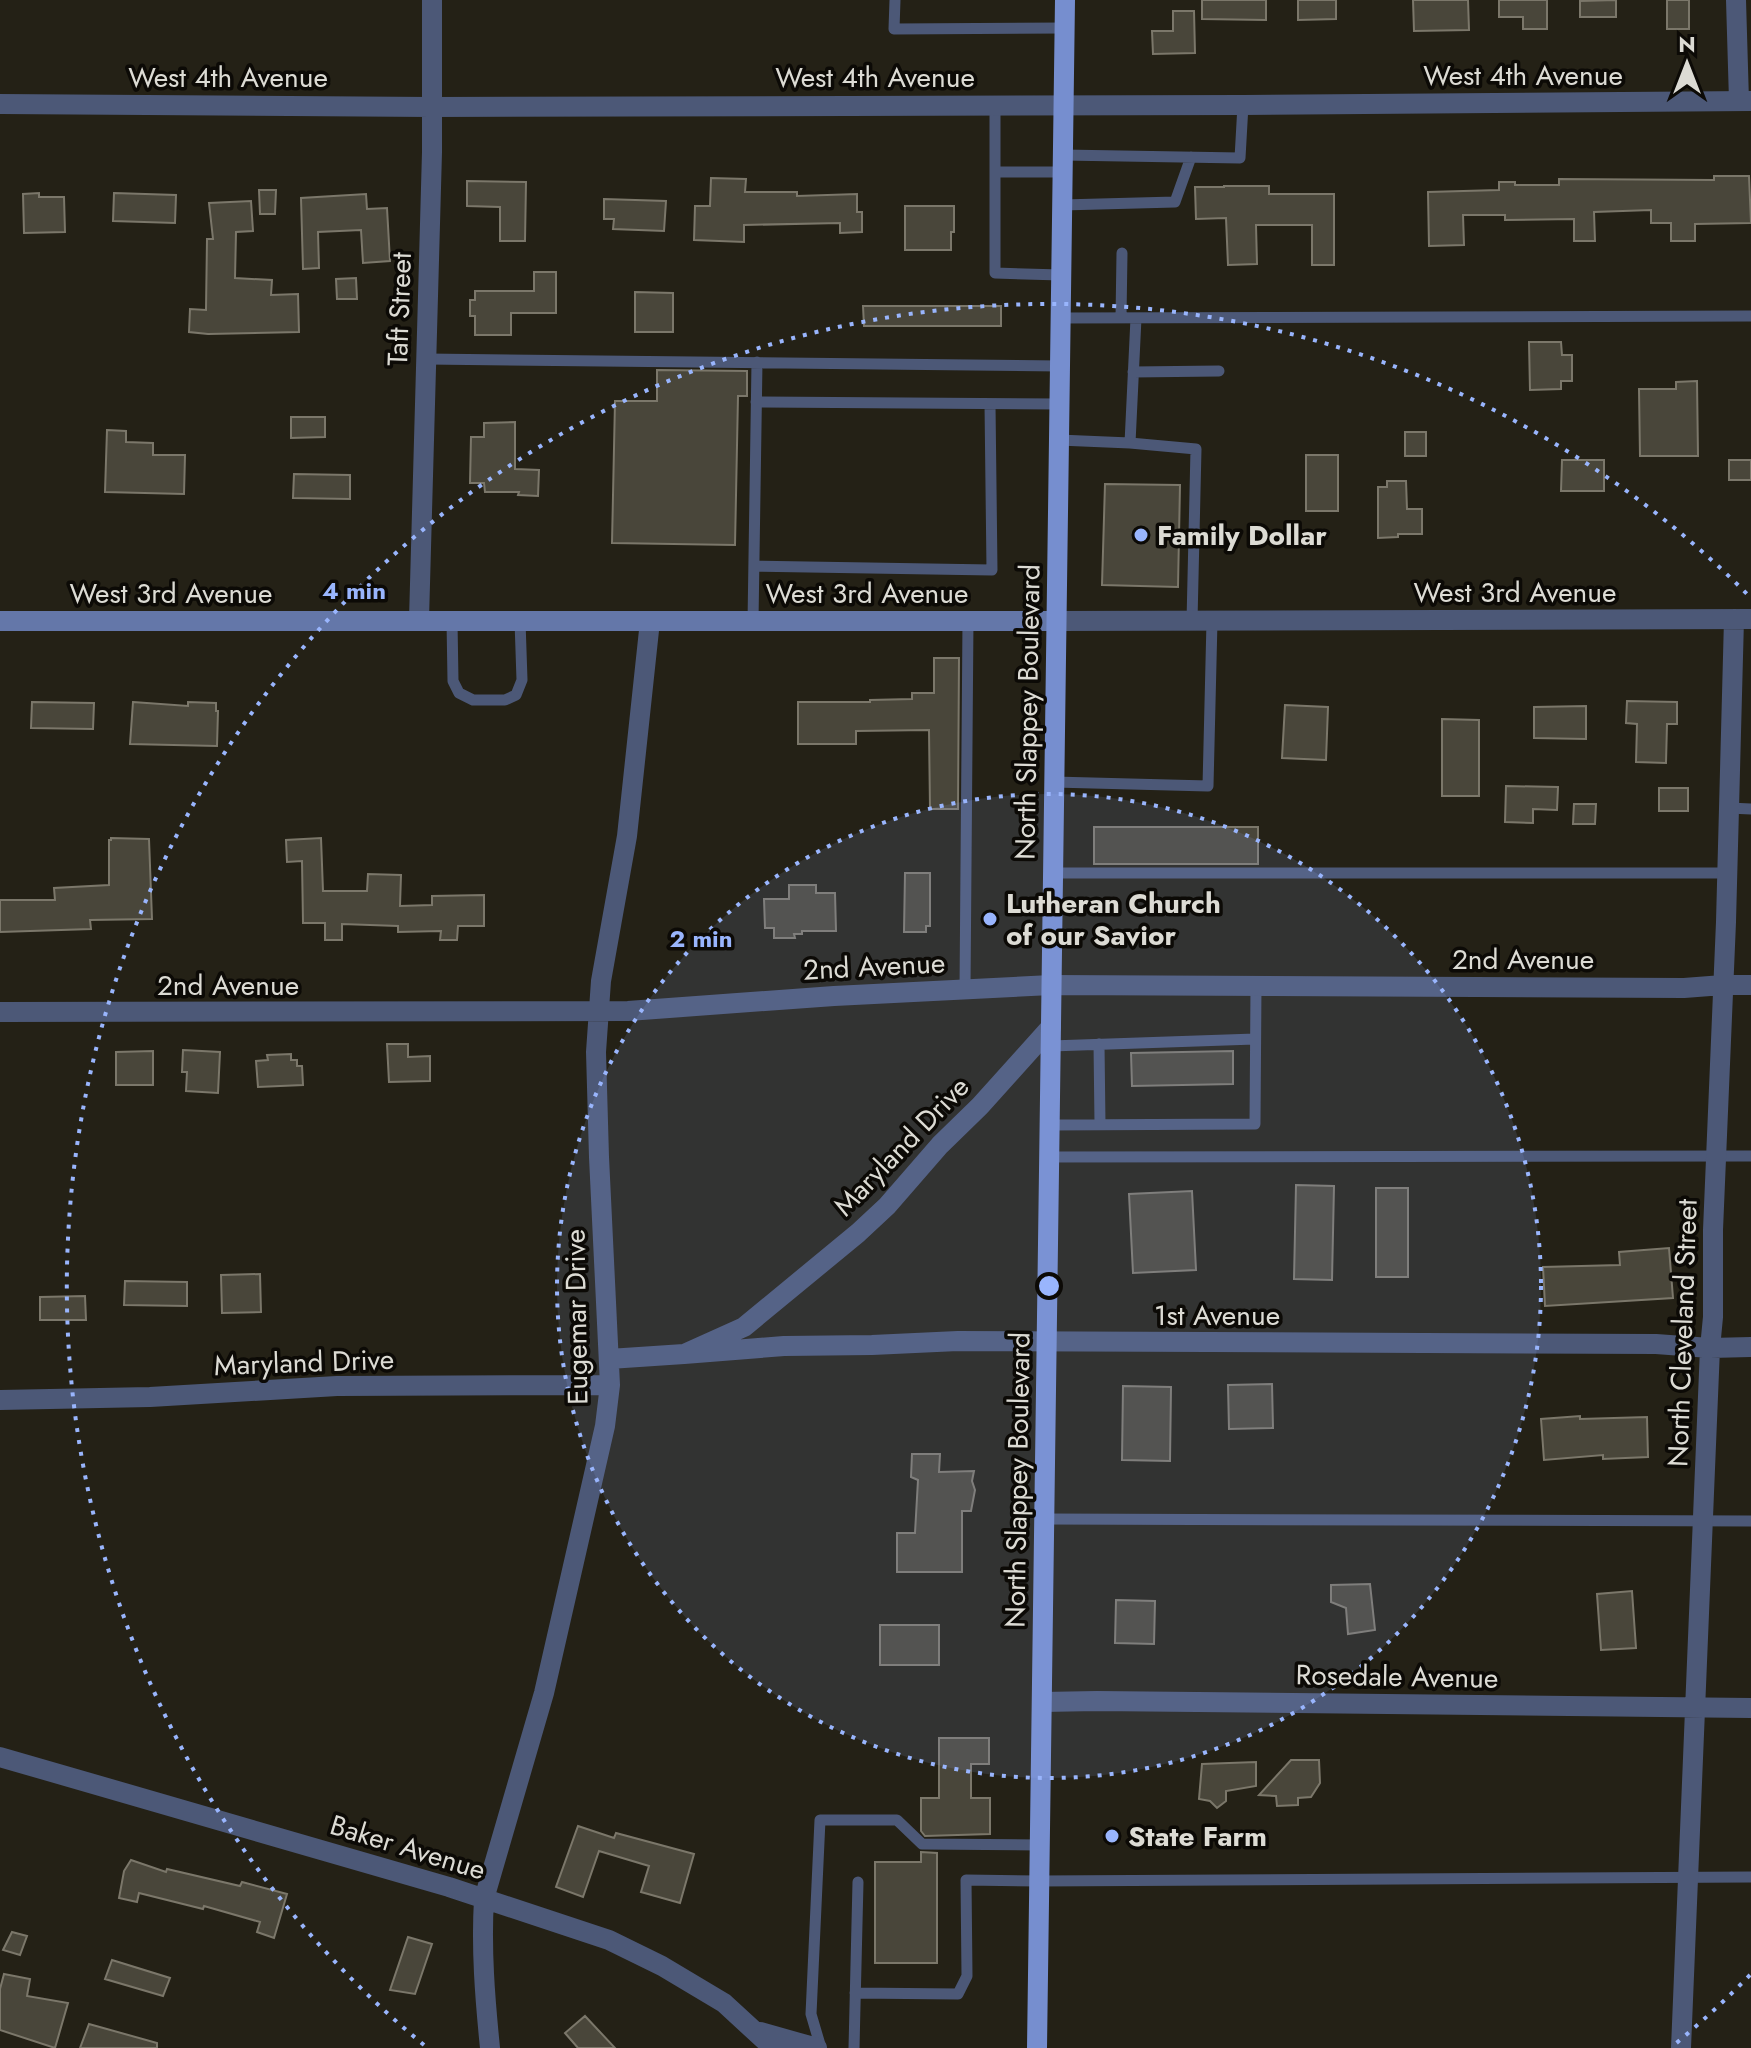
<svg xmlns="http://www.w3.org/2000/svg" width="1751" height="2048" font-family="Jost,sans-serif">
<rect width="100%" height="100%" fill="#242116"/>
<path fill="#49463a" stroke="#7b776a" stroke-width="2" d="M1202,0H1266V20L1202,19Z
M1298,0H1336V19L1298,20Z
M1413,0H1468L1469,30L1414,31Z
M1499,0H1547V29H1523V17H1499Z
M1616,0V17H1580V1Z
M1667,0H1689V29H1667Z
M1173,11H1194L1195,53L1153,54L1152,31H1173Z
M1714,176H1749L1751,223L1695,224V241H1671V223H1651V210L1594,212L1595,241H1574V219L1505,220V215H1463L1464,245L1429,246L1428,192L1499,190V182H1515V185H1559V179L1714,180Z
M711,178L746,179L745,192H797V196L857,194V212H862V232L840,233V223L744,225V242L694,240L695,206H710Z
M467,181L526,182L525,241H500V207L467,206Z
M1224,186H1269V194H1334V265H1312V225H1256L1257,264L1228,265L1226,218L1196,219L1195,187H1224Z
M259,190H276L275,214H260Z
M39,193V197H64L65,232L24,233L23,194Z
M114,193L176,195L175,223L113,221Z
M366,194L367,209L387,208L390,261L363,263L361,230L318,232L319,268L303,269L301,198Z
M604,199L666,201L664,231L613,229L614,219H604Z
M251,201L253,231L236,232L235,278L272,280L271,295L298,294L299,332L208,334L189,332L190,309L206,310L207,239H213L209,203Z
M905,206H954V232H951V250H905Z
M534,272H556V313H511V335H475V316H470V300H475V291H534Z
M356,278L357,299H337L336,279Z
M635,292L673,293V332H635Z
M863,306H1001V326H864Z
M1529,342H1561L1562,355H1572V381H1561V389L1530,390Z
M657,370L747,371V396H738L735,545L612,543L615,401H657Z
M1697,381L1698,456H1640L1639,389H1676V382Z
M291,417H325V437L291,438Z
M515,422V469L539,470L538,496L518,495L519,492H485L484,483H470L471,437H484V423Z
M107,430L126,431V442L153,443V455H185L184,494L105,492Z
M1405,432H1426V456H1405Z
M1306,455H1338V511H1306Z
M1562,460H1604V491H1561Z
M1729,460H1751V480H1729Z
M294,474L350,475V499L293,498Z
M1387,481H1406L1407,509H1422V534H1398V537L1378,538V487H1387Z
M1105,484L1180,485L1178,587L1102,585Z
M934,658H959L958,809H930L929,730L856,731V744H798V702H870V700L912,699V693H934Z
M1627,701L1677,702V724H1667L1666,763L1636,762L1637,724L1626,723Z
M32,702L94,703L93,729L31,728Z
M133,702L188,706V702L216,703V711H218L217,746L130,744Z
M1285,705L1328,707L1326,760L1282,758Z
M1586,706V739L1534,738V707Z
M1442,719L1479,720V796H1442Z
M1506,786L1558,787L1557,810L1533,809V823L1505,822Z
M1659,788H1688V811H1659Z
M1574,804H1596L1595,824H1573Z
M1094,827H1258V864H1094Z
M111,838L149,839L152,919L90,920L91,929L0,932V900H55L54,888L109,885V840H111Z
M321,838L323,891H367L368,874L401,875L400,906L432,905V896L484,895V926H458L457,940H440L441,931L398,932V926L342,924V940H325V923H303L302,861L287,862L286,840Z
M905,873H930V926H926V932H904Z
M789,885H816V893H835L836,931H802V934H794L795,938H774V928H765L764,899H789Z
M387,1044H408V1057L430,1056V1081L389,1082Z
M183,1050L220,1052L218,1093L186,1091L187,1072H182Z
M153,1051V1085H116V1052Z
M1233,1051V1084L1132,1086L1131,1053Z
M291,1054V1060H297V1066H302L303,1085L258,1087L256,1061L268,1060L267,1055Z
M1296,1185L1334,1186L1332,1280L1294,1279Z
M1376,1188H1408V1277H1376Z
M1192,1191L1196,1270L1133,1273L1129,1194Z
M1669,1248L1673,1298L1545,1306L1543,1267L1620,1265L1619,1252Z
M260,1274L261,1312L222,1313L221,1275Z
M125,1281L187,1282V1306L124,1305Z
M85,1296L86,1320H40V1297Z
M1272,1384L1273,1428L1229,1429L1228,1385Z
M1123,1386L1171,1387L1170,1461L1122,1460Z
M1580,1416V1419L1647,1417L1648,1457L1603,1459V1455L1544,1460L1541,1419Z
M912,1454H940L939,1472L974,1471L972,1481L975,1490L971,1511H962V1572H897V1533H915L918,1480L911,1477Z
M1370,1584L1375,1630L1348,1634L1346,1608L1331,1602V1585Z
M1632,1591L1636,1648L1601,1650L1597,1594Z
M1116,1600L1155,1601L1154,1644L1115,1643Z
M880,1625H939V1665H880Z
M939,1738H989V1764H971V1798H990V1834L925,1836L921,1831V1798H939Z
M1291,1760H1319L1320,1783L1311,1797L1298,1798V1805L1277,1806L1276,1796L1259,1795Z
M1256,1762V1786L1226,1791V1801L1217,1808L1210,1801L1199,1799L1202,1764Z
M578,1826L614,1838L616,1833L694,1854L680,1903L641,1892L649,1866L599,1851L583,1897L556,1887Z
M921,1852L937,1853V1963H875V1862H921Z
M131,1860L166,1872L167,1869L240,1886L242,1882L287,1894L274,1938L257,1932L260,1922L204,1906L203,1909L139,1893L137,1902L119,1898L124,1871Z
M12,1932L27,1936L20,1955L3,1950Z
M408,1937L432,1944L415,1994L390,1990Z
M112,1960L170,1978L163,1996L105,1979Z
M4,1974L30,1979L27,1996L68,2003L55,2048L0,2030V1989Z
M585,2016L615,2048H578L565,2033Z
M89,2024L157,2043V2048H80Z"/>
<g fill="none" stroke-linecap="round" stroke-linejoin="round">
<path stroke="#4c5877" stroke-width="11" d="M895,0L894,29L1065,28
M995,104V273L1061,275
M1063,155L1240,158L1243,105
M995,172H1063
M1062,205L1175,202L1191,157
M1060,318L1751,316
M1121,318L1122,253
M426,359L1060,366
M1133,372L1219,371
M756,402L1059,404
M1059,440L1130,443L1136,318
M1130,443L1196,449L1192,621
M754,566L992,570L990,404
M452,621L453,681L459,693L473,700H505L516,695L522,680L520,621
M753,622L757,362
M1054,782L1208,786L1212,621
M1729,808L1751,809
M1053,873H1727
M965,989L968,620
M1099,1044L1100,1124
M1051,1046L1255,1039
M1049,1125L1255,1124L1256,986
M1049,1157L1751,1156
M1044,1519L1751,1521
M855,1993L958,1994L967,1976L966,1880L1039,1881L1751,1877
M821,2048L811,2014L820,1820H897L922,1844L1039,1845
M854,2048L858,1882"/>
<path stroke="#4c5877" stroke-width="20" d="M1736,0L1739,101
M0,104L431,107L1243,105L1751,101
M419,620L432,152V0
M1056,621L1751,619
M0,1012L628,1011L834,996L1051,985L1684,988L1723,985H1751
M684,1354L784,1346L872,1345L958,1341L1656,1344L1710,1348L1751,1347
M609,1359L684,1354L744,1327L858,1233L887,1206L940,1145L980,1106L1051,1027
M0,1400L150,1397L337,1386L610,1385
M1042,1702L1097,1701L1751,1708
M0,1757L449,1887L609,1940L662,1966L724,2003L773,2048
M760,2032L817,2048
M490,2048C485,1998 481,1949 484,1899L544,1693L605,1426L610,1385L599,1157L596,1052L601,981L627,836L650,621
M1681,2048L1710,1348L1713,1317V1230L1726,922L1734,619"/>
<path stroke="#6477a9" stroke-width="20" d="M0,621H1056"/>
<path stroke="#768ecf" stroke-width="20" d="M1037,2048L1065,0"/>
</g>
<circle cx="1049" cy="1286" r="492" fill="#99b5fd" fill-opacity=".12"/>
<g fill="none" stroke="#99b5fd" stroke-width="4" stroke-dasharray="4 8">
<circle cx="1049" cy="1286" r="492"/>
<path d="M1750 1975A983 983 0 0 1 1674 2045M424 2045A983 983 0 1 1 1750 597"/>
</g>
<g fill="#99b5fd" stroke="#0c0a06" stroke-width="3">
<circle cx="1141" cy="535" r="8"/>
<circle cx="990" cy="919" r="8"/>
<circle cx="1112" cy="1836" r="8"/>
</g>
<g text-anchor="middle" stroke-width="7" stroke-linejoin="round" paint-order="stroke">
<g font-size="28" fill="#dcdbd4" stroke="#0c0a06">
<text x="1523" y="85">West 4th Avenue</text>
<text x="228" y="87">West 4th Avenue</text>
<text x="875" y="87">West 4th Avenue</text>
<text transform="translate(399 309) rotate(-88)" y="10">Taft Street</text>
<text x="1515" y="602">West 3rd Avenue</text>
<text x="171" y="603">West 3rd Avenue</text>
<text x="867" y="603">West 3rd Avenue</text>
<text transform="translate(1027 712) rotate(-89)" y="10">North Slappey Boulevard</text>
<text x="1523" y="969">2nd Avenue</text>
<text transform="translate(874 966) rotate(-3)" y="10">2nd Avenue</text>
<text x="228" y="995">2nd Avenue</text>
<text transform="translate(901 1146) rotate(-46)" y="10">Maryland Drive</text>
<text x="1217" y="1325">1st Avenue</text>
<text transform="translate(576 1317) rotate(-91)" y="10">Eugemar Drive</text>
<text transform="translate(1682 1333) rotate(-88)" y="10">North Cleveland Street</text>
<text transform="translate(304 1362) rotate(-2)" y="10">Maryland Drive</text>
<text transform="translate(1017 1480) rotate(-89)" y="10">North Slappey Boulevard</text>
<text transform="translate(1397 1676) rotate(1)" y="10">Rosedale Avenue</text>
<text transform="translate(408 1847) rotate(17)" y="10">Baker Avenue</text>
</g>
<g font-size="28" font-weight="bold" fill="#dcdbd4" stroke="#0c0a06" text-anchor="start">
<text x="1157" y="545">Family Dollar</text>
<text x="1006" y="913">Lutheran Church<tspan x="1006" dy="32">of our Savior</tspan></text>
<text x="1128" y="1846">State Farm</text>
</g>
</g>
<circle cx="1049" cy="1286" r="12" fill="#99b5fd" stroke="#0c0a06" stroke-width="4"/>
<g font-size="24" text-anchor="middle" font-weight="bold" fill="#99b5fd" stroke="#0c0a06" stroke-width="7" stroke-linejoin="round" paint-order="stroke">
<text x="354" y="599">4 min</text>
<text x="701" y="947">2 min</text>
</g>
<g transform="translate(1687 64)" stroke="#0c0a06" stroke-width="6" paint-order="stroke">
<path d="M0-6L14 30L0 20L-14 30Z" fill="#dcdbd4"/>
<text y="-12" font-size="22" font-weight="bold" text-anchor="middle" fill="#dcdbd4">N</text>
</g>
</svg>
